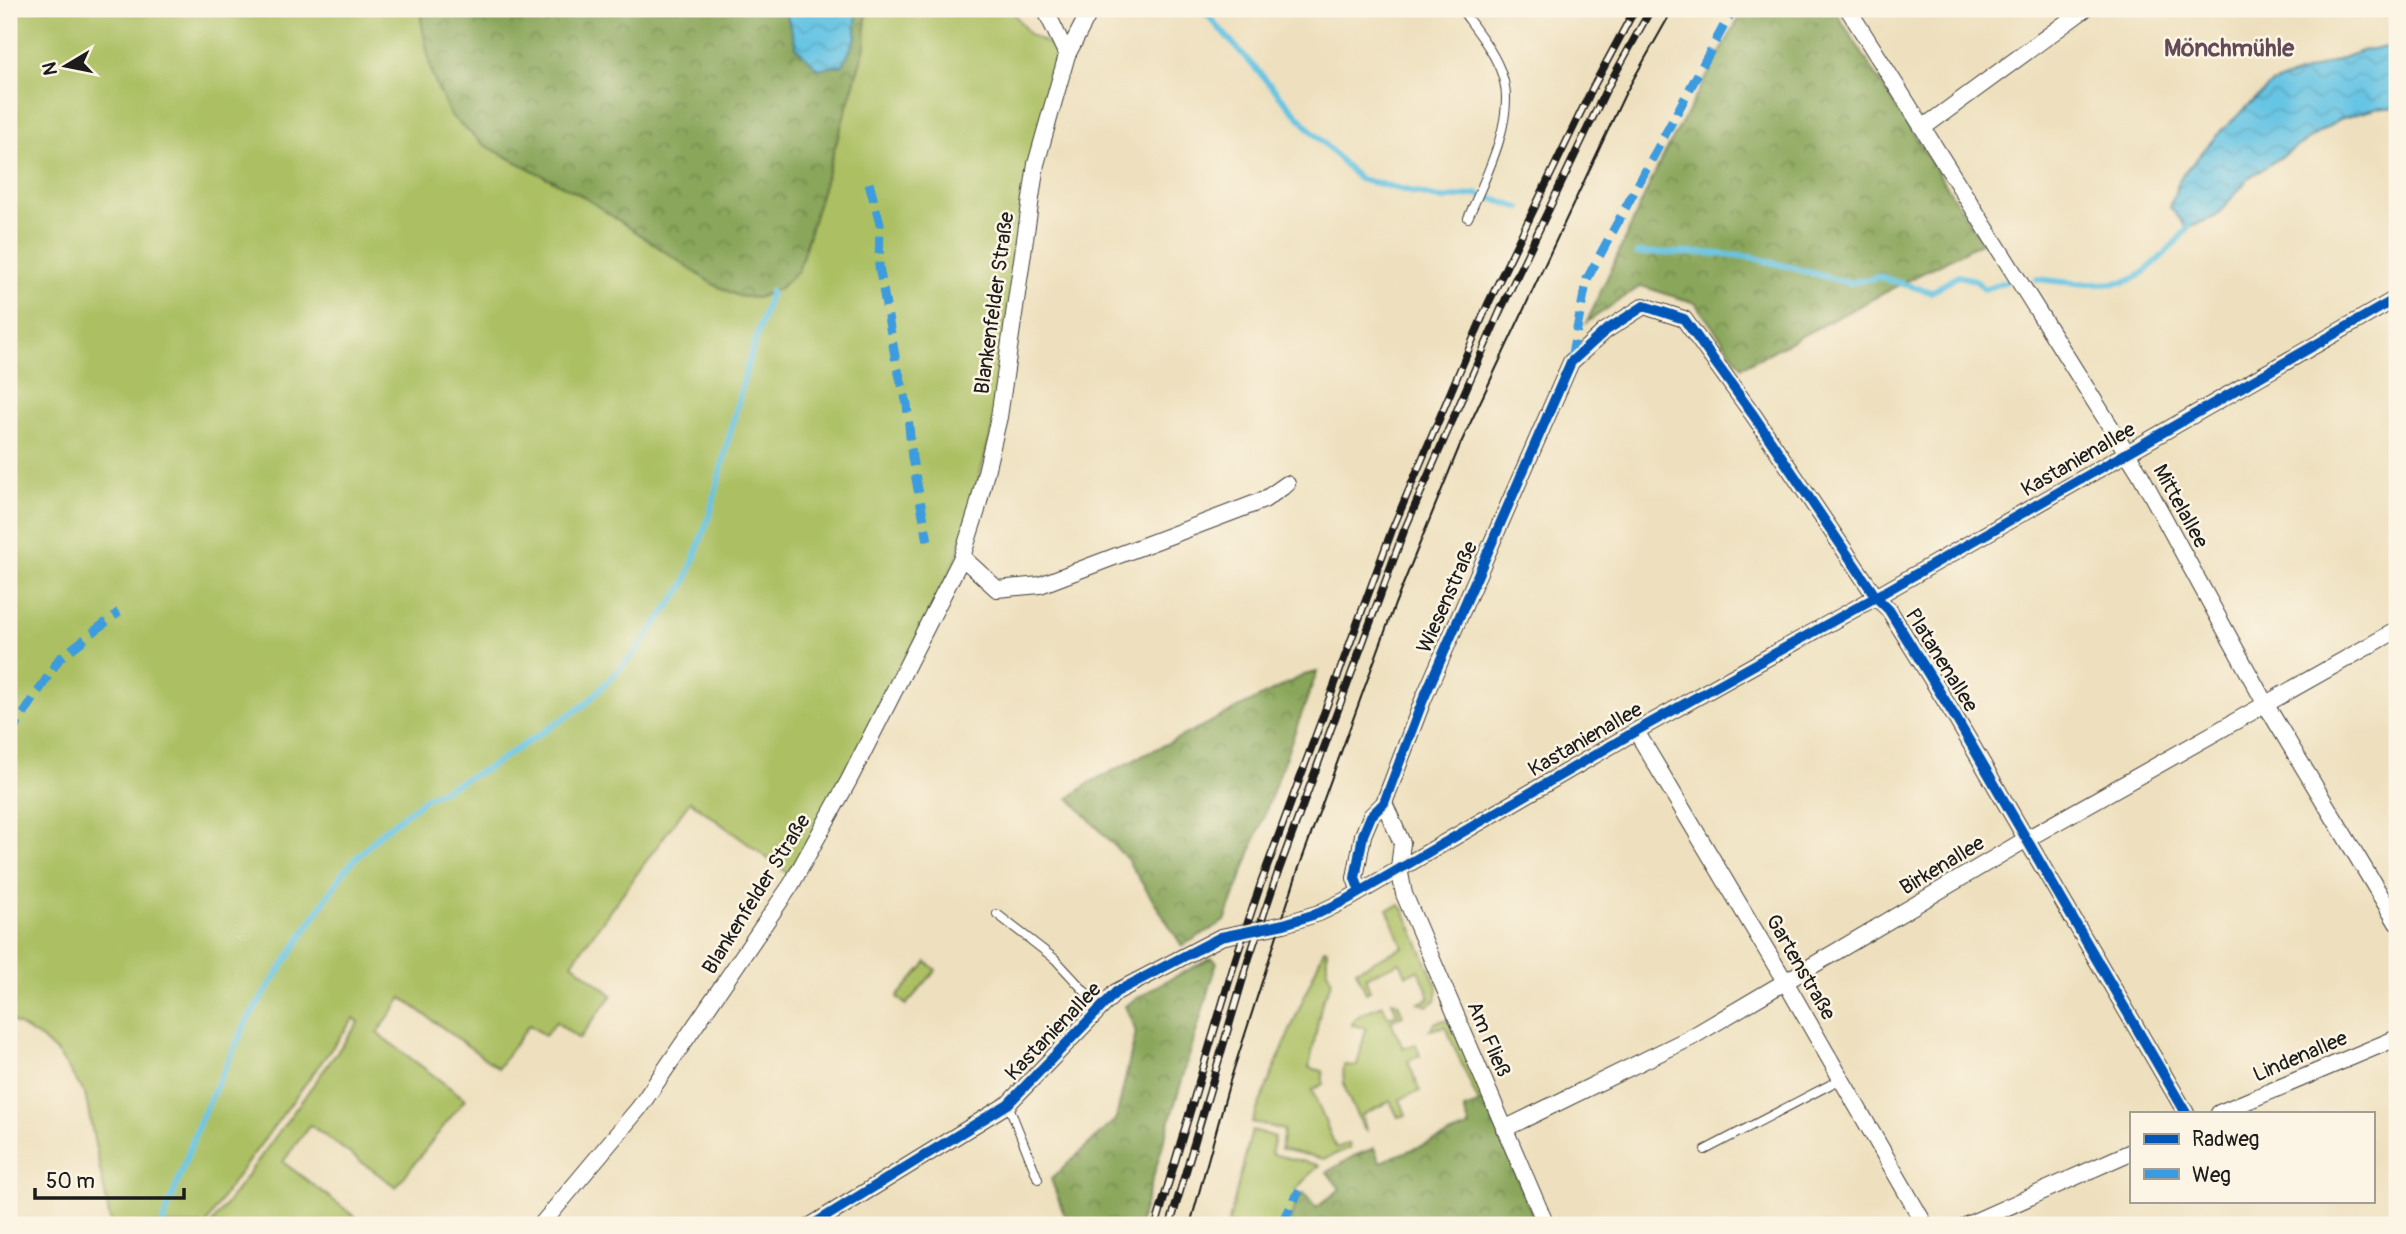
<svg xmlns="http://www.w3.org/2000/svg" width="2406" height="1234" font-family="Pangolin,sans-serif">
<defs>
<pattern id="forest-crowns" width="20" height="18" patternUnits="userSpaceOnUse" patternTransform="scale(1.75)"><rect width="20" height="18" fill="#89a65a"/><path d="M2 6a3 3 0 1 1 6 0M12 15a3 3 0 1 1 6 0" fill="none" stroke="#6f864a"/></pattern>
<pattern id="water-waves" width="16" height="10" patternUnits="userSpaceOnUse" patternTransform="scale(1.75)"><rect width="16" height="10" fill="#66c4e4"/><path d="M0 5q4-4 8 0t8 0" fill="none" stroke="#58a8c3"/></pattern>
</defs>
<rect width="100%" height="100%" fill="#fcf5e5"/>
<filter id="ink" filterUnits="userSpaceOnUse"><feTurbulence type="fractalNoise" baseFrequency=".0143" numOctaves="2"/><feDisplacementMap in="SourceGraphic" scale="14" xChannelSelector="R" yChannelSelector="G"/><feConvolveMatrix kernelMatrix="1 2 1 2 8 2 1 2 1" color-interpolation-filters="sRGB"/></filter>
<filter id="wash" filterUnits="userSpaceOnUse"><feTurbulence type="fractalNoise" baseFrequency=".00686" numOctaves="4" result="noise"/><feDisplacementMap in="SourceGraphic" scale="28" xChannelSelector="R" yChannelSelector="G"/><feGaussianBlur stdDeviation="1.57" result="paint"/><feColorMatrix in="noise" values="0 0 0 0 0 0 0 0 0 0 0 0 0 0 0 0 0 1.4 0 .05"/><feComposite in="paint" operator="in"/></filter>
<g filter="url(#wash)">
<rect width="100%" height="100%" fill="#eee0be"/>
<path fill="#acc064" stroke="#646e40" stroke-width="2" d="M9,9H424L422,20L450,115L484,145L581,195L713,284L738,296L757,298L779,289L798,271L865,46L866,9H1011L1029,34L1066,53L1033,161L996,417L956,560L794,878L690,801L572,963L612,995L579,1039L556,1022L545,1036L529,1025L498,1068L402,998L377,1033L465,1099L396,1187L310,1125L283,1162L366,1225H211L359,1022L354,1018L227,1190L206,1225H111L85,1094L59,1055L42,1039L9,1019Z
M1400,905L1404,910L1438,989L1436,1000L1427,1006L1419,1003L1430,998L1419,970L1406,975L1400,962L1365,977L1370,991L1366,993L1356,970L1403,947L1387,909Z
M1324,949L1327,950V971L1332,981L1322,1002L1309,1068L1323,1071V1084L1312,1090L1336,1148L1349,1143L1350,1148L1324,1159L1281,1149L1284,1130L1252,1122Z
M927,962L936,970L906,1005L897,997Z
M1392,1001L1398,1003L1403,1016L1391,1021L1403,1048L1416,1044L1420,1056L1408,1061L1420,1091L1400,1099L1406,1115L1398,1117L1390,1101L1362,1115L1366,1130L1363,1127C1353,1106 1340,1089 1344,1065L1357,1066L1366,1028L1352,1025C1355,1013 1372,1010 1383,1005L1388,1017L1397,1014Z
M1444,1020L1451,1022L1486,1101L1479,1103L1445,1026L1430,1030L1436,1022Z
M1252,1130L1275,1137L1271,1154L1319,1165L1296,1189L1302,1195L1297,1200L1289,1225H1228Z"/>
<path fill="url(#forest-crowns)" stroke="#52613b" stroke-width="2" d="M424,9H783L786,13L797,48L858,13L856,9H866L865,46L798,271L779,289L757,298L738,296L713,284L581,195L484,145L450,115L432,75L421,20Z
M1744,9H1834L1982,242L1742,367L1695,303L1641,286L1587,322L1660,162Z
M1317,672L1225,921L1182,946L1126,858L1069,798L1092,781L1304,675Z
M1212,958L1217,962L1139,1225H1068L1051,1179L1116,1119L1136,1032L1125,1006L1160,984Z
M1486,1101L1537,1225H1289L1297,1200L1304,1193L1316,1208L1340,1189L1327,1172L1354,1156L1374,1148L1380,1162L1470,1127L1464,1109Z"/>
<path fill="url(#water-waves)" stroke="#417080" stroke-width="2" d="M783,9H856V37L843,65L818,69L797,48L786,13Z
M2397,46V107L2375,109L2340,119L2250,177L2215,217L2187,228L2170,207L2180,178L2217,135L2271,84L2364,50Z"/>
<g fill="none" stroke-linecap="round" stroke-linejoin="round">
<path stroke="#66c4e4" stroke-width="6" d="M1202,9L1308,127L1359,179L1442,199L1478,194L1520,208
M1637,253H1706L1751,257L1849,283L1879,277L1931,292L1958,276L1975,280L1984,289L2007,281
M2037,279C2065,282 2103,288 2130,280C2145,276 2182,237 2190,224
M162,1225L200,1121L247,1021L344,871L382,832L428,797L488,768L586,704L636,652L685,584L710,514L746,370L771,292"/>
</g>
</g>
<g filter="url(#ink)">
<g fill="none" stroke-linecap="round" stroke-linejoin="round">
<g stroke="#3c3934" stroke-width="10">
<path id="lane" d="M1461,9C1476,30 1496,53 1503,78C1516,119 1484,181 1468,218
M997,914L1055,959L1100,1008
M1008,1104L1038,1179
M1705,1150L1841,1079"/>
</g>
<g stroke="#3c3934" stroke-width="18">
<path id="street" d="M1045,9L1067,55L1036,164L999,417L977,510L962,557L997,589L1040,585L1264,500L1287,484
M1848,9L2139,472L2266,705L2397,923
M1067,55L1091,9
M1924,127L2085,9
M1636,731L1786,983L1925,1225
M1384,803L1402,843L1399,868L1404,894L1546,1225
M1360,892L1355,878L1363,835L1371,816L1384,803L1423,700L1571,362L1605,331L1644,306L1684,319L1754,416L1876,597L1889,610L1957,720L2186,1113
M2219,1113L2397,1038
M1504,1129L1690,1038L2025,840L2397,630
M541,1225L639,1108L791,885L849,780L962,557
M812,1225L1008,1104L1116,992L1221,937L1284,924L1319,913L1348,899L1636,731L1876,597L2397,298
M1967,1225L2131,1152"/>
</g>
<use href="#lane" stroke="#fff" stroke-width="8"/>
<use href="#street" stroke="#fff" stroke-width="16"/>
<path stroke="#1c1c1c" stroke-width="2" d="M1190,1225L1230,1081L1297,873L1395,604L1460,445L1625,94L1673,9"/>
<g stroke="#1c1c1c" stroke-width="8">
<path id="rail" d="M1156,1225L1236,958L1261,883L1392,530L1488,304L1592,89L1635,9
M1170,1225L1249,958L1277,875L1404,531L1501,309L1606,90L1651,9"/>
</g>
<use href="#rail" stroke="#fcf5e5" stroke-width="5" stroke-dasharray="16" stroke-linecap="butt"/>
<path stroke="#3c9bdf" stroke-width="9" stroke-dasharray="18 9" stroke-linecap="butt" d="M869,183L880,224L879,266L896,362L907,404L912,458L928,541
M1571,359L1587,279L1733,9
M9,737L59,659L119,612
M1284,1225L1287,1214L1299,1191"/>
<g stroke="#fcf5e5" stroke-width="15">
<path id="cycleway" d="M1360,892L1355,878L1363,835L1371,816L1384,803L1423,700L1571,362L1605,331L1644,306L1684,319L1754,416L1876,597L1889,610L1957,720L2186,1113
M812,1225L1008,1104L1116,992L1221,937L1284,924L1319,913L1348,899L1636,731L1876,597L2397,298"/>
</g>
<use href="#cycleway" stroke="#0057b8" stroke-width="10"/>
</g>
</g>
<g text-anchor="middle" stroke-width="5" stroke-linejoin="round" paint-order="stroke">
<g font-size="21" fill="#1c1c1c" stroke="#fcf5e5">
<text transform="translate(994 303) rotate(-82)" y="7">Blankenfelder Straße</text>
<text transform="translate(2078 459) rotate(-30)" y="7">Kastanienallee</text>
<text transform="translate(2181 506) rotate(61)" y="7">Mittelallee</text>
<text transform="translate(1447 597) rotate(-66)" y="7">Wiesenstraße</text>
<text transform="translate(1942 660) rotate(58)" y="7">Platanenallee</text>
<text transform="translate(1585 739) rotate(-30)" y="7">Kastanienallee</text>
<text transform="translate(1942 865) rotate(-31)" y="7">Birkenallee</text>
<text transform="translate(756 894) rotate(-58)" y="7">Blankenfelder Straße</text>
<text transform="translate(1801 967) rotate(60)" y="7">Gartenstraße</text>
<text transform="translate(1053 1031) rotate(-46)" y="7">Kastanienallee</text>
<text transform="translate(1489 1039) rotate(67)" y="7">Am Fließ</text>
<text transform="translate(2300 1056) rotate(-23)" y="7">Lindenallee</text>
</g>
<g font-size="24" font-weight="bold" fill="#634a57" stroke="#fcf5e5">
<text x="2229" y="56">Mönchmühle</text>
</g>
</g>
<rect width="2406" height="1234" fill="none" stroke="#fcf5e5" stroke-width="35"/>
<rect x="2130" y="1112" width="245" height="91" fill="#fcf5e5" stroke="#a29e95" stroke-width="2"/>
<rect x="2144" y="1134" width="35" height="10" fill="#0057b8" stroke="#a29e95" stroke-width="2"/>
<text x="2192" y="1146" font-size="21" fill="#1c1c1c">Radweg</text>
<rect x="2144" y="1169" width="35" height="10" fill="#3c9bdf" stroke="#a29e95" stroke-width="2"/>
<text x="2192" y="1182" font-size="21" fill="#1c1c1c">Weg</text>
<g transform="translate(66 66) rotate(260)" stroke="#fcf5e5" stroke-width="5" paint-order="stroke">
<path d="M0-5L12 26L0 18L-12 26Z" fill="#1c1c1c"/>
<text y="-10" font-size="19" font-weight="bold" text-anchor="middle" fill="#1c1c1c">N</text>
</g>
<path d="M35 1188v10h149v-10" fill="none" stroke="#1c1c1c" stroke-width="3.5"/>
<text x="46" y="1188" font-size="21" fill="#1c1c1c" stroke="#fcf5e5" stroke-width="5" paint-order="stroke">50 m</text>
</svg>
